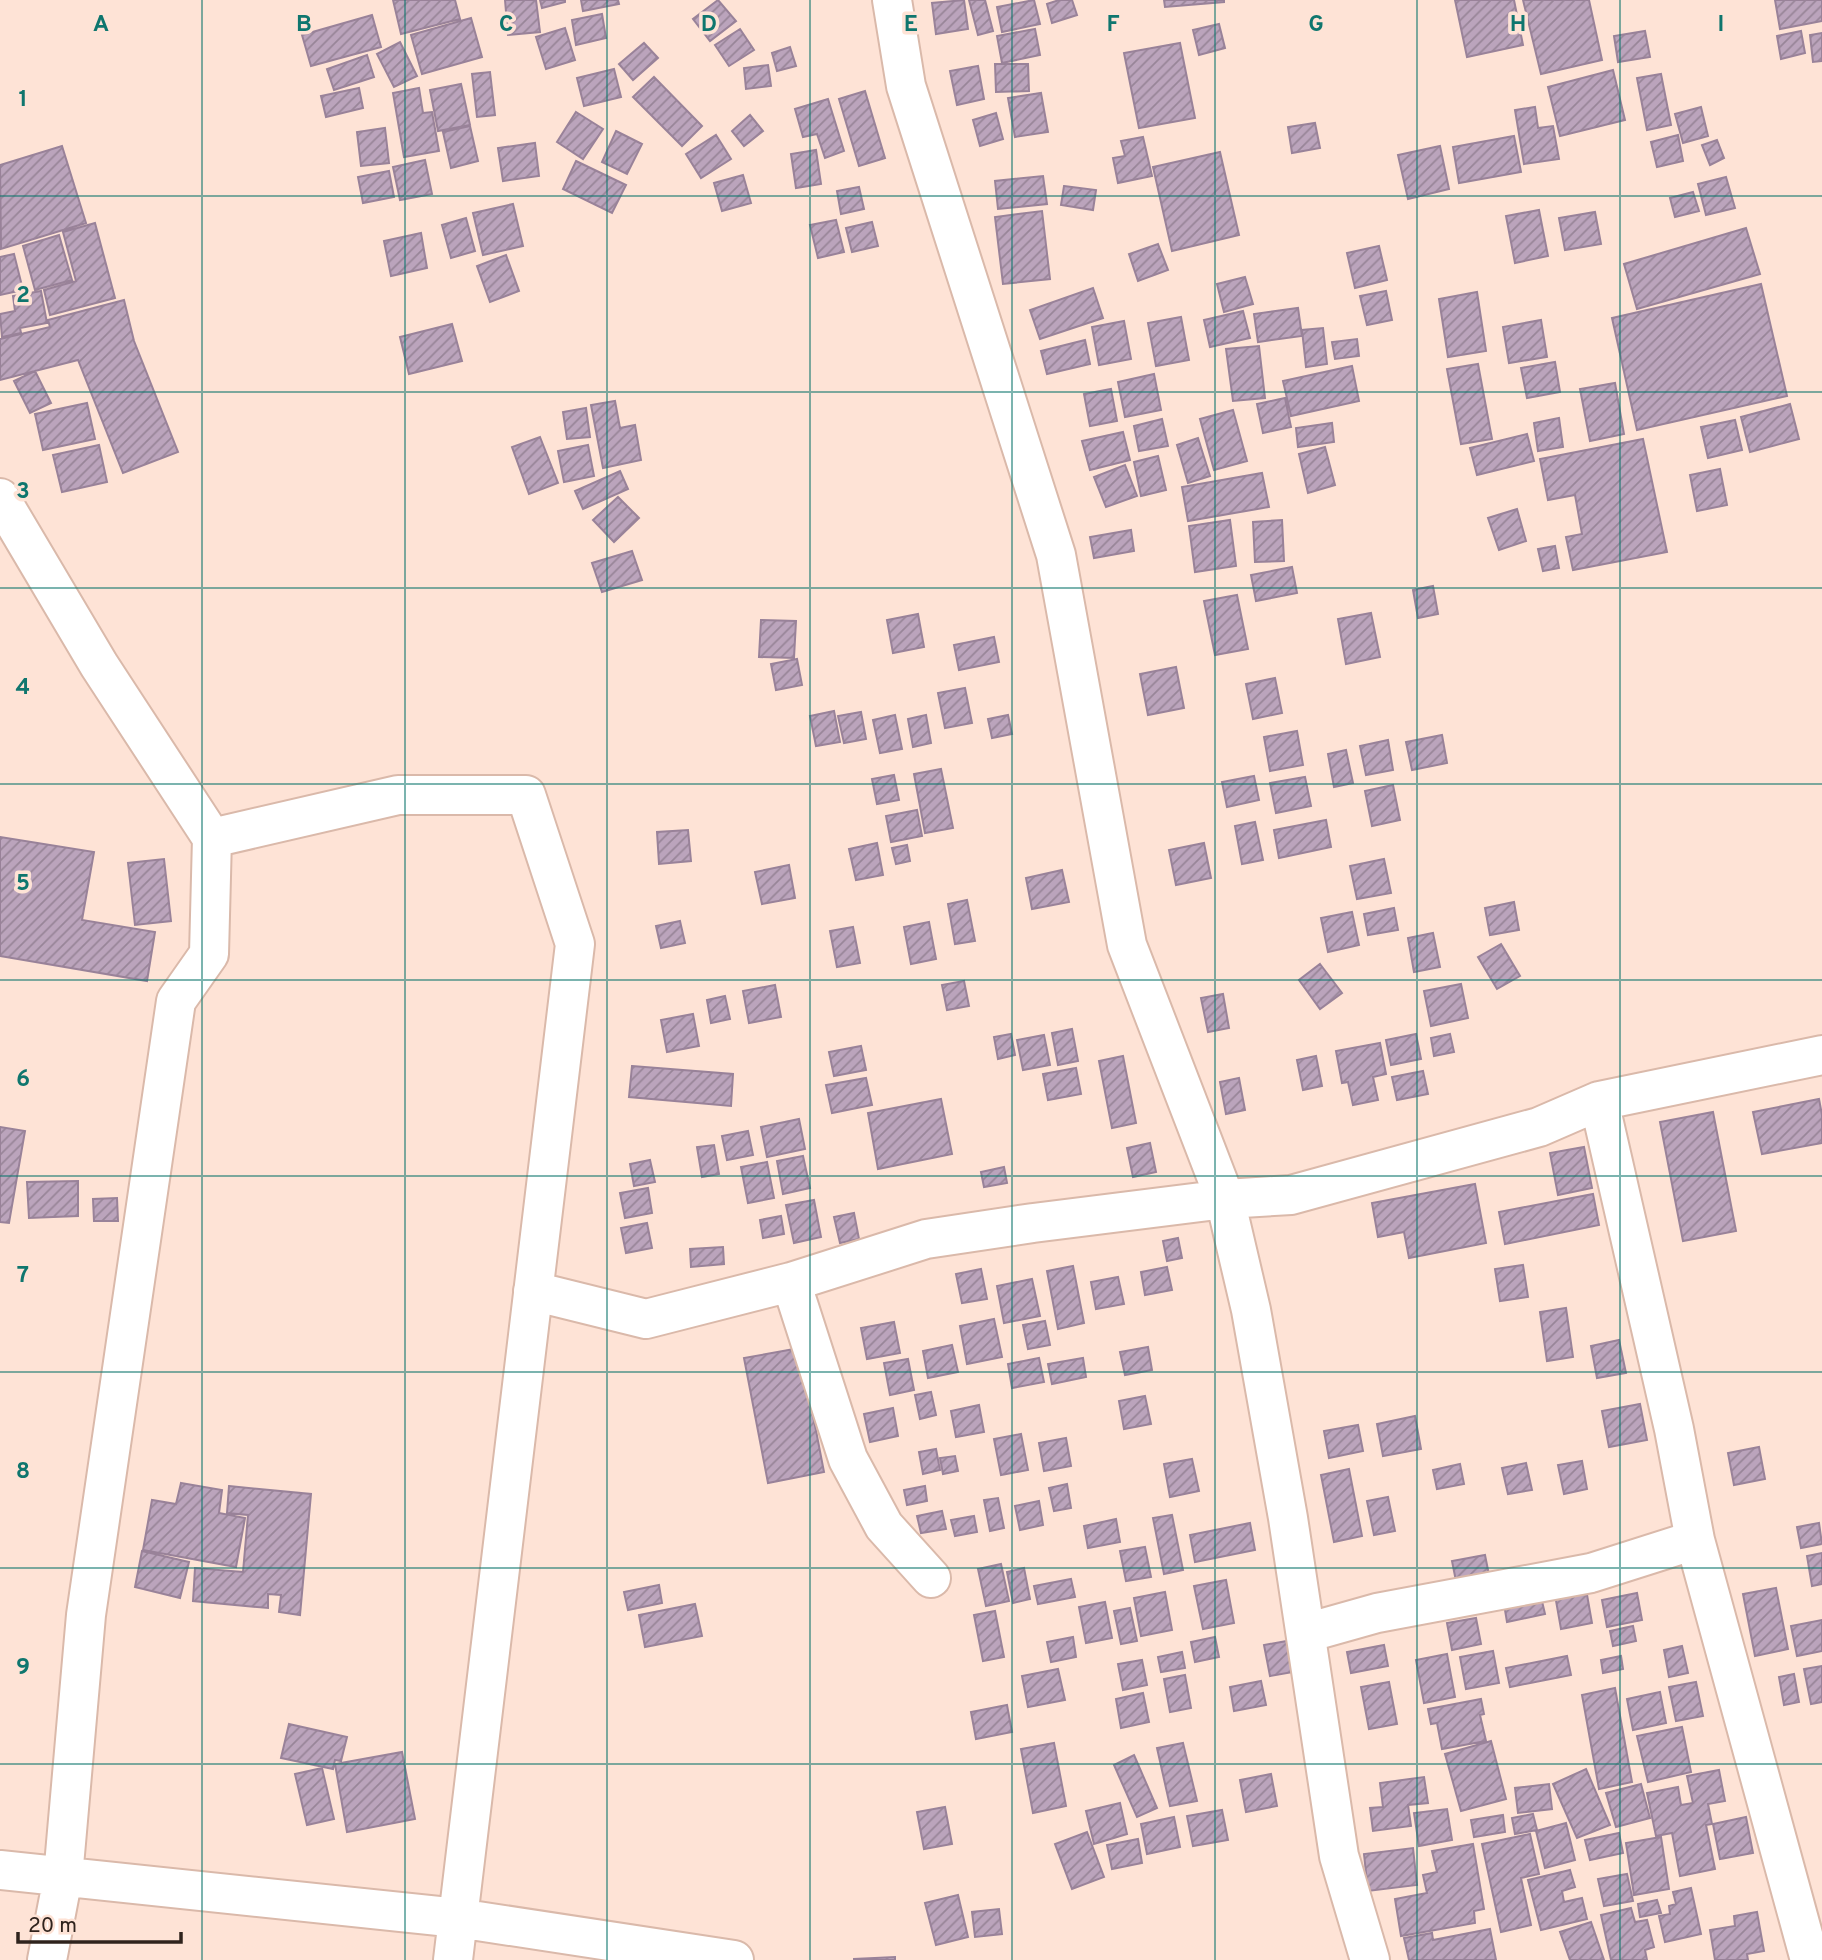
<svg xmlns="http://www.w3.org/2000/svg" width="1822" height="1960" font-family="Overpass,sans-serif">
<defs>
<pattern id="building-hatch" width="6" height="6" patternUnits="userSpaceOnUse" patternTransform="scale(1.75)"><rect width="6" height="6" fill="#bba4bc"/><path d="M-1 1l2-2M0 6l6-6M5 7l2-2" fill="none" stroke="#988598"/></pattern>
</defs>
<rect width="100%" height="100%" fill="#fee3d6"/>
<path fill="url(#building-hatch)" stroke="#998299" stroke-width="2" d="M393,0H455L460,19L401,34Z
M505,0H536L540,32L508,35Z
M540,0H565V2L542,8Z
M581,0H618L619,4L583,11Z
M718,0L736,21L710,41L693,19Z
M964,0L968,29L936,34L932,3Z
M969,0H985L993,31L978,35Z
M1034,0L1040,24L1002,32L997,7Z
M1059,0H1072L1077,15L1052,23L1047,4Z
M1164,0H1224V2L1165,7Z
M1455,0H1514L1523,45L1467,57Z
M1523,0H1589L1602,60L1541,74Z
M1775,0H1822V21L1780,29Z
M602,14L606,38L576,45L572,20Z
M372,15L381,47L311,66L302,35Z
M471,18L482,57L422,74L411,35Z
M1219,24L1225,48L1199,55L1193,30Z
M565,28L575,60L546,69L536,37Z
M740,29L754,50L729,66L715,45Z
M1035,29L1040,55L1002,63L997,36Z
M1645,31L1650,57L1618,62L1614,36Z
M1801,31L1805,53L1781,59L1777,36Z
M1822,33V61L1813,62L1810,35Z
M400,42L417,76L394,87L377,54Z
M644,43L658,58L633,80L619,64Z
M1180,43L1195,118L1139,128L1124,53Z
M790,47L796,66L777,71L772,53Z
M367,55L374,77L334,90L327,69Z
M995,64H1028L1029,91L996,92Z
M768,65L771,86L746,89L744,68Z
M978,66L984,99L957,105L950,71Z
M614,69L621,97L584,106L577,78Z
M1613,70L1625,120L1560,136L1548,87Z
M490,72L495,115L477,117L472,74Z
M1661,74L1671,125L1647,130L1637,78Z
M654,77L702,126L682,146L633,97Z
M461,84L470,125L438,131L430,90Z
M359,88L363,108L326,117L321,96Z
M419,88L423,113L432,112L439,151L404,157L393,93Z
M865,91L885,158L859,166L839,99Z
M1041,93L1048,132L1015,137L1008,98Z
M828,99L844,151L825,158L817,134L803,137L795,109Z
M1535,107L1538,128L1553,126L1559,159L1524,164L1515,110Z
M1701,107L1708,136L1683,143L1675,114Z
M576,112L603,129L583,159L557,142Z
M996,113L1003,139L980,146L973,120Z
M750,115L763,131L744,146L732,131Z
M1315,123L1320,148L1292,153L1288,127Z
M470,126L478,161L451,168L443,132Z
M385,128L389,163L361,166L357,132Z
M616,131L642,144L627,174L602,162Z
M716,135L731,159L701,178L686,154Z
M1678,135L1683,161L1657,167L1651,142Z
M1514,136L1521,172L1459,183L1453,147Z
M1143,137L1152,176L1118,183L1113,158L1125,156L1121,141Z
M1717,140L1724,158L1710,165L1702,145Z
M535,143L539,176L503,181L498,148Z
M62,146L86,223L1,249L0,165Z
M1440,146L1449,189L1408,199L1398,155Z
M816,150L821,184L796,188L791,154Z
M1220,152L1239,235L1172,251L1153,167Z
M425,160L432,194L400,200L393,167Z
M576,161L626,185L612,213L563,189Z
M389,171L394,197L363,203L358,177Z
M743,175L751,203L722,211L714,183Z
M1043,176L1047,204L998,209L995,181Z
M1726,177L1735,208L1706,215L1698,184Z
M1064,186L1096,190L1093,210L1061,205Z
M859,187L864,209L841,214L837,191Z
M1693,192L1699,211L1675,217L1670,198Z
M513,204L523,246L483,255L473,213Z
M1539,210L1548,256L1515,263L1506,216Z
M1042,211L1050,279L1003,284L995,217Z
M1595,212L1601,244L1565,250L1559,218Z
M466,218L475,251L451,258L442,225Z
M836,220L844,252L818,258L810,225Z
M872,222L878,246L852,252L846,228Z
M95,223L115,298L50,315L44,290L76,281L63,232Z
M1746,228L1760,274L1637,309L1624,264Z
M421,233L427,268L391,276L384,241Z
M59,235L72,280L35,290L23,246Z
M1158,244L1168,270L1138,281L1129,254Z
M1379,246L1387,280L1355,288L1347,253Z
M14,254L23,290L0,295V257Z
M506,255L519,291L490,302L477,266Z
M1245,277L1253,304L1224,312L1217,284Z
M1761,284L1787,396L1637,430L1612,318Z
M1093,288L1103,318L1040,339L1030,310Z
M41,291L47,323L20,328L21,333L2,337L0,314L15,311L13,296Z
M1386,291L1392,320L1367,325L1360,296Z
M1477,292L1486,351L1448,357L1439,299Z
M124,300L134,341L178,452L123,473L78,360L0,380V339L50,327L48,320Z
M1298,308L1302,336L1258,342L1254,314Z
M1243,311L1250,338L1210,347L1204,320Z
M1181,317L1189,360L1156,366L1148,323Z
M1541,320L1547,357L1509,363L1503,327Z
M1124,321L1131,359L1099,365L1092,327Z
M452,324L462,361L409,374L400,337Z
M1323,328L1327,364L1306,367L1302,330Z
M1357,339L1359,356L1335,359L1332,342Z
M1085,340L1090,364L1047,374L1041,351Z
M1259,346L1265,398L1233,401L1226,349Z
M1555,362L1560,392L1527,398L1521,368Z
M1478,364L1492,439L1461,444L1447,369Z
M1352,366L1359,401L1291,416L1283,381Z
M35,371L51,403L30,413L14,381Z
M1154,374L1161,410L1125,417L1118,382Z
M1615,383L1624,434L1590,441L1580,389Z
M1111,389L1117,421L1090,426L1084,394Z
M1285,398L1291,427L1263,433L1257,404Z
M615,401L620,428L635,425L641,460L603,468L591,405Z
M87,403L95,439L43,450L35,414Z
M1790,404L1799,439L1750,452L1741,417Z
M586,408L590,437L567,439L563,412Z
M1233,410L1247,461L1214,470L1200,419Z
M1559,418L1563,447L1538,451L1534,423Z
M1162,419L1168,446L1139,451L1134,426Z
M1735,420L1742,450L1708,458L1701,427Z
M1332,423L1334,442L1298,447L1296,428Z
M1123,432L1130,460L1090,470L1082,441Z
M1527,434L1534,461L1477,475L1470,448Z
M540,437L558,483L529,494L512,447Z
M1198,438L1210,476L1188,483L1177,445Z
M1643,439L1667,552L1573,570L1566,537L1582,534L1575,495L1548,500L1540,459Z
M99,445L107,482L62,492L53,455Z
M588,445L594,476L564,482L558,451Z
M1325,447L1335,485L1308,493L1299,454Z
M1158,456L1166,490L1141,496L1134,462Z
M1125,465L1137,496L1106,507L1094,477Z
M1720,469L1727,505L1697,511L1690,475Z
M620,471L628,489L583,509L575,491Z
M1262,473L1269,507L1188,521L1182,487Z
M618,497L639,518L614,542L593,520Z
M1517,509L1526,541L1499,550L1488,518Z
M1230,520L1236,566L1195,572L1189,526Z
M1282,520L1284,561L1255,562L1253,522Z
M1131,530L1134,551L1094,558L1090,537Z
M1555,546L1559,568L1543,571L1538,549Z
M632,551L642,580L602,592L592,563Z
M1292,567L1297,593L1256,601L1251,575Z
M1433,586L1438,614L1418,618L1413,590Z
M1237,595L1248,649L1215,655L1204,601Z
M1371,613L1380,657L1346,664L1338,619Z
M918,614L924,647L893,653L887,620Z
M761,620L796,621L794,658L759,657Z
M994,637L999,662L959,670L954,645Z
M797,659L802,685L776,690L771,664Z
M1176,667L1184,708L1148,715L1140,674Z
M1275,678L1282,713L1253,719L1246,684Z
M965,688L972,723L945,728L938,693Z
M834,711L840,742L816,746L810,716Z
M861,712L866,739L844,743L838,716Z
M895,715L902,749L880,753L873,720Z
M926,715L931,743L913,747L908,719Z
M1008,715L1012,734L992,738L988,719Z
M1297,731L1303,765L1270,771L1264,737Z
M1442,735L1447,763L1412,770L1406,742Z
M1388,740L1393,770L1366,775L1360,746Z
M1346,750L1353,783L1334,787L1328,754Z
M941,769L953,828L925,833L914,774Z
M894,775L899,800L877,804L872,779Z
M1254,776L1259,800L1227,807L1222,782Z
M1305,777L1311,806L1276,813L1270,783Z
M1393,785L1400,820L1372,826L1365,791Z
M917,810L922,836L891,842L886,816Z
M1326,820L1331,847L1279,858L1274,830Z
M1255,822L1263,860L1242,864L1235,826Z
M688,830L691,861L659,864L657,832Z
M0,837L94,852L82,920L155,932L147,981L0,956Z
M877,843L883,875L856,880L849,849Z
M1204,843L1211,878L1176,885L1169,850Z
M907,845L910,861L896,864L892,848Z
M164,859L171,921L135,925L128,863Z
M1384,859L1391,893L1357,899L1350,866Z
M789,865L795,898L762,904L755,872Z
M1062,870L1069,902L1032,909L1026,878Z
M967,900L975,941L955,944L948,904Z
M1514,902L1519,930L1490,935L1485,908Z
M1394,908L1398,930L1368,935L1364,914Z
M1352,912L1359,945L1328,952L1321,918Z
M680,921L685,943L661,948L656,926Z
M929,922L936,959L911,964L904,927Z
M853,927L860,963L837,967L830,931Z
M1433,933L1440,967L1414,972L1408,938Z
M1501,944L1520,976L1497,989L1478,957Z
M1320,964L1342,993L1320,1009L1299,980Z
M964,981L969,1006L947,1010L942,985Z
M1461,984L1468,1018L1431,1026L1424,991Z
M775,985L781,1017L749,1023L743,991Z
M1223,994L1229,1028L1208,1032L1201,998Z
M725,996L730,1019L711,1023L707,1000Z
M693,1014L699,1046L667,1052L661,1020Z
M1072,1029L1078,1061L1058,1065L1052,1033Z
M1011,1034L1015,1055L998,1059L994,1037Z
M1416,1034L1421,1059L1391,1065L1386,1040Z
M1450,1034L1454,1052L1434,1056L1431,1038Z
M1044,1035L1050,1065L1023,1070L1017,1040Z
M1380,1043L1386,1074L1373,1077L1378,1100L1353,1105L1348,1082L1342,1083L1336,1051Z
M861,1046L866,1070L834,1076L829,1052Z
M1123,1056L1136,1123L1112,1128L1099,1061Z
M1316,1056L1322,1086L1303,1090L1297,1060Z
M632,1066L733,1074L731,1106L629,1097Z
M1076,1068L1081,1094L1048,1100L1043,1074Z
M1423,1071L1428,1094L1397,1100L1392,1077Z
M866,1078L872,1105L832,1113L826,1085Z
M1239,1078L1245,1110L1226,1114L1220,1082Z
M941,1099L952,1154L878,1169L868,1113Z
M1819,1099L1822,1115V1143L1762,1154L1753,1112Z
M1713,1112L1736,1231L1683,1241L1660,1122Z
M799,1119L805,1149L767,1157L761,1127Z
M0,1127L25,1131L9,1223L0,1222Z
M748,1131L753,1155L727,1160L722,1136Z
M1150,1143L1156,1172L1133,1177L1127,1148Z
M714,1145L719,1174L702,1177L697,1147Z
M1584,1147L1592,1188L1558,1195L1550,1153Z
M803,1156L810,1188L783,1194L777,1161Z
M650,1160L655,1182L634,1186L630,1164Z
M767,1162L774,1198L748,1203L741,1167Z
M1004,1167L1007,1183L984,1187L981,1172Z
M78,1181V1216L29,1218L27,1182Z
M1475,1184L1486,1243L1409,1258L1404,1232L1378,1237L1372,1203Z
M648,1188L652,1213L625,1218L620,1193Z
M1593,1194L1599,1225L1505,1244L1499,1212Z
M117,1198L118,1221H94L93,1199Z
M814,1200L821,1237L794,1243L786,1205Z
M854,1213L859,1239L840,1243L834,1217Z
M781,1216L784,1234L763,1238L760,1220Z
M647,1223L652,1248L626,1253L621,1228Z
M1178,1238L1182,1258L1167,1261L1163,1241Z
M723,1247L724,1264L691,1267L690,1249Z
M1523,1265L1528,1297L1500,1301L1495,1269Z
M1073,1266L1084,1323L1058,1329L1047,1271Z
M1167,1267L1172,1290L1145,1295L1141,1272Z
M981,1269L987,1299L962,1303L956,1274Z
M1118,1277L1124,1304L1096,1309L1091,1282Z
M1032,1279L1040,1316L1004,1323L997,1286Z
M1566,1308L1573,1357L1547,1361L1540,1312Z
M994,1319L1002,1357L967,1364L960,1326Z
M1045,1321L1050,1345L1028,1349L1023,1325Z
M894,1322L900,1353L867,1359L861,1328Z
M1619,1340L1626,1373L1597,1378L1591,1346Z
M952,1345L958,1372L928,1378L923,1351Z
M1148,1347L1152,1370L1125,1375L1120,1352Z
M800,1348L824,1472L768,1483L744,1358Z
M1039,1358L1044,1382L1012,1388L1008,1364Z
M1083,1358L1086,1377L1052,1384L1048,1364Z
M908,1359L914,1390L890,1395L884,1363Z
M931,1392L936,1415L920,1419L915,1395Z
M1145,1396L1151,1424L1124,1429L1119,1401Z
M1640,1404L1647,1440L1609,1447L1602,1411Z
M979,1405L984,1432L956,1437L951,1411Z
M893,1408L898,1436L870,1442L864,1414Z
M1415,1416L1421,1449L1383,1456L1377,1424Z
M1358,1425L1363,1451L1329,1458L1324,1431Z
M1021,1434L1028,1470L1001,1475L994,1439Z
M1066,1438L1071,1466L1044,1471L1039,1443Z
M1759,1447L1765,1479L1734,1485L1728,1453Z
M936,1449L940,1470L923,1474L919,1452Z
M955,1456L958,1471L943,1474L940,1458Z
M1192,1459L1199,1491L1170,1497L1164,1464Z
M1582,1461L1587,1489L1564,1494L1558,1465Z
M1526,1463L1532,1490L1508,1494L1502,1468Z
M1460,1464L1464,1484L1437,1489L1433,1470Z
M1349,1469L1362,1536L1334,1542L1321,1475Z
M181,1483L222,1490L219,1513L245,1518L236,1567L143,1550L152,1500L176,1504Z
M1067,1484L1071,1508L1054,1511L1049,1488Z
M229,1486L311,1494L300,1615L279,1612L281,1595L268,1594V1608L193,1601L195,1568L243,1572L248,1515L227,1513Z
M925,1486L927,1501L907,1505L904,1490Z
M1388,1497L1395,1531L1374,1535L1367,1501Z
M998,1498L1004,1528L990,1531L984,1500Z
M1039,1501L1043,1525L1020,1530L1015,1506Z
M942,1511L946,1529L921,1533L917,1516Z
M1172,1515L1183,1570L1164,1574L1153,1518Z
M974,1516L977,1532L955,1536L951,1520Z
M1116,1519L1120,1542L1088,1548L1084,1526Z
M1250,1523L1255,1550L1195,1562L1190,1535Z
M1819,1523L1822,1544L1801,1548L1797,1527Z
M1145,1547L1151,1577L1126,1581L1120,1551Z
M142,1551L189,1562L180,1598L135,1587Z
M1822,1553V1584L1812,1586L1807,1556Z
M1485,1555L1491,1585L1458,1591L1452,1561Z
M1001,1564L1009,1601L986,1606L978,1569Z
M1024,1568L1030,1599L1013,1603L1007,1572Z
M1071,1579L1075,1597L1038,1604L1034,1586Z
M1226,1580L1234,1623L1203,1629L1194,1586Z
M659,1585L662,1603L628,1610L624,1592Z
M1776,1588L1788,1649L1755,1656L1743,1594Z
M1586,1589L1592,1623L1561,1629L1555,1595Z
M1165,1592L1172,1630L1141,1636L1134,1598Z
M1637,1593L1642,1620L1607,1627L1602,1600Z
M1541,1597L1545,1614L1507,1622L1504,1604Z
M1105,1602L1112,1638L1086,1643L1079,1607Z
M695,1604L702,1636L645,1647L639,1615Z
M1130,1608L1137,1641L1121,1644L1114,1611Z
M995,1611L1004,1657L983,1661L974,1615Z
M1476,1618L1481,1644L1452,1650L1447,1623Z
M1822,1620V1651L1797,1656L1791,1626Z
M1633,1626L1636,1641L1613,1646L1610,1631Z
M1073,1637L1076,1657L1051,1662L1047,1642Z
M1215,1637L1219,1657L1195,1662L1191,1642Z
M1287,1641L1293,1672L1270,1676L1264,1645Z
M1384,1645L1388,1666L1351,1673L1347,1652Z
M1682,1646L1688,1673L1669,1677L1664,1650Z
M1493,1651L1499,1683L1466,1689L1460,1657Z
M1182,1652L1185,1668L1161,1672L1158,1657Z
M1447,1654L1455,1697L1424,1703L1416,1660Z
M1567,1656L1571,1675L1510,1687L1506,1668Z
M1621,1656L1623,1669L1603,1673L1601,1660Z
M1142,1660L1147,1685L1123,1690L1118,1664Z
M1822,1666V1702L1811,1704L1804,1669Z
M1058,1669L1065,1700L1028,1707L1022,1676Z
M1794,1674L1799,1702L1784,1705L1779,1677Z
M1185,1675L1191,1708L1170,1712L1164,1679Z
M1261,1681L1266,1705L1234,1711L1230,1687Z
M1389,1682L1397,1724L1369,1729L1361,1687Z
M1696,1682L1703,1716L1676,1721L1669,1687Z
M1615,1688L1632,1782L1599,1789L1582,1695Z
M1660,1692L1666,1723L1633,1730L1627,1699Z
M1143,1693L1149,1722L1121,1728L1116,1699Z
M1481,1699L1484,1714L1480,1715L1486,1741L1442,1749L1437,1723L1431,1724L1428,1709Z
M1007,1705L1012,1732L976,1739L971,1712Z
M289,1724L347,1737L341,1761L335,1760L333,1769L281,1758Z
M1682,1727L1691,1772L1648,1782L1637,1736Z
M1491,1741L1506,1799L1461,1811L1445,1754Z
M1054,1743L1066,1806L1033,1813L1021,1749Z
M1183,1743L1197,1801L1170,1806L1157,1748Z
M402,1752L415,1819L347,1832L335,1764Z
M1134,1755L1157,1808L1137,1817L1114,1765Z
M322,1768L334,1819L307,1825L295,1774Z
M1586,1769L1610,1825L1577,1838L1553,1784Z
M1719,1770L1725,1801L1708,1804L1712,1824L1706,1825L1715,1869L1680,1876L1672,1833L1656,1836L1647,1793L1678,1787L1681,1805L1693,1803L1687,1776Z
M1271,1774L1277,1806L1246,1812L1240,1780Z
M1424,1777L1428,1803L1408,1805L1411,1826L1373,1831L1370,1808L1383,1807L1380,1783Z
M1549,1784L1552,1809L1518,1813L1515,1788Z
M1641,1784L1650,1818L1616,1827L1606,1793Z
M1120,1803L1127,1834L1094,1844L1086,1811Z
M945,1807L952,1844L924,1849L917,1812Z
M1447,1809L1452,1840L1419,1846L1414,1813Z
M1222,1810L1228,1840L1193,1846L1187,1816Z
M1533,1814L1537,1830L1515,1834L1512,1818Z
M1503,1815L1505,1832L1474,1837L1471,1820Z
M1174,1817L1180,1847L1147,1854L1141,1824Z
M1746,1817L1753,1853L1720,1859L1713,1824Z
M1566,1823L1575,1860L1545,1868L1536,1831Z
M1087,1832L1104,1877L1072,1889L1055,1844Z
M1619,1833L1623,1853L1590,1860L1585,1840Z
M1530,1834L1539,1874L1521,1878L1531,1925L1501,1932L1482,1844Z
M1661,1837L1669,1889L1634,1895L1626,1843Z
M1138,1839L1142,1863L1112,1869L1107,1845Z
M1473,1844L1484,1909L1474,1911L1475,1923L1401,1936L1395,1899L1427,1893L1423,1875L1437,1872L1432,1851Z
M1413,1848L1417,1885L1368,1891L1364,1854Z
M1570,1870L1575,1887L1562,1891L1564,1902L1582,1898L1587,1919L1541,1930L1528,1880Z
M1627,1874L1633,1901L1604,1906L1598,1879Z
M1691,1888L1701,1934L1665,1942L1659,1916L1670,1914L1669,1906L1676,1904L1673,1892Z
M958,1895L968,1937L936,1945L925,1903Z
M1657,1900L1661,1913L1640,1917L1638,1904Z
M1631,1908L1635,1922L1647,1920L1654,1947L1645,1950L1647,1960H1611L1601,1915Z
M999,1909L1002,1934L975,1937L972,1912Z
M1757,1912L1764,1951L1747,1954L1748,1960H1715L1710,1930L1735,1926L1734,1916Z
M1591,1922L1604,1960H1570L1560,1932Z
M1490,1929L1496,1960H1409L1404,1938L1432,1933L1433,1940Z
M895,1957V1960H854V1959Z"/>
<g fill="none" stroke-linecap="round" stroke-linejoin="round">
<g stroke="#dab9aa" stroke-width="42">
<path id="minor" d="M892,0L906,86L1056,555L1127,945L1225,1199L1251,1310L1288,1518L1339,1856L1370,1960
M0,498L99,665L212,838L209,954L176,1001L86,1615L63,1877L47,1960
M212,838L398,795H526L575,944L453,1960
M1599,1101L1674,1429L1695,1540L1810,1960
M791,1282L848,1459L884,1526L931,1578
M533,1291L646,1319L791,1282L926,1239L1033,1223L1225,1199L1291,1195L1539,1127L1599,1101L1822,1055
M1306,1633L1377,1613L1591,1573L1695,1540
M0,1870L458,1918L734,1960"/>
</g>
<use href="#minor" stroke="#fff" stroke-width="38"/>
</g>
<path fill="none" stroke="#0f766e" stroke-width="2" stroke-opacity="0.55" d="M202,0V1960M405,0V1960M607,0V1960M810,0V1960M1012,0V1960M1215,0V1960M1417,0V1960M1620,0V1960M0,196H1822M0,392H1822M0,588H1822M0,784H1822M0,980H1822M0,1176H1822M0,1372H1822M0,1568H1822M0,1764H1822"/>
<g font-size="23" text-anchor="middle" font-weight="bold" fill="#0f766e" stroke="#fee3d6" stroke-width="7" stroke-linejoin="round" paint-order="stroke">
<text x="101" y="31">A</text>
<text x="304" y="31">B</text>
<text x="506" y="31">C</text>
<text x="709" y="31">D</text>
<text x="911" y="31">E</text>
<text x="1113" y="31">F</text>
<text x="1316" y="31">G</text>
<text x="1518" y="31">H</text>
<text x="1721" y="31">I</text>
<text x="23" y="106">1</text>
<text x="23" y="302">2</text>
<text x="23" y="498">3</text>
<text x="23" y="694">4</text>
<text x="23" y="890">5</text>
<text x="23" y="1086">6</text>
<text x="23" y="1282">7</text>
<text x="23" y="1478">8</text>
<text x="23" y="1674">9</text>
</g>
<path d="M18 1932v10h163v-10" fill="none" stroke="#2f231d" stroke-width="3.5"/>
<text x="28" y="1932" font-size="21" fill="#2f231d" stroke="#fee3d6" stroke-width="5" paint-order="stroke">20 m</text>
</svg>
